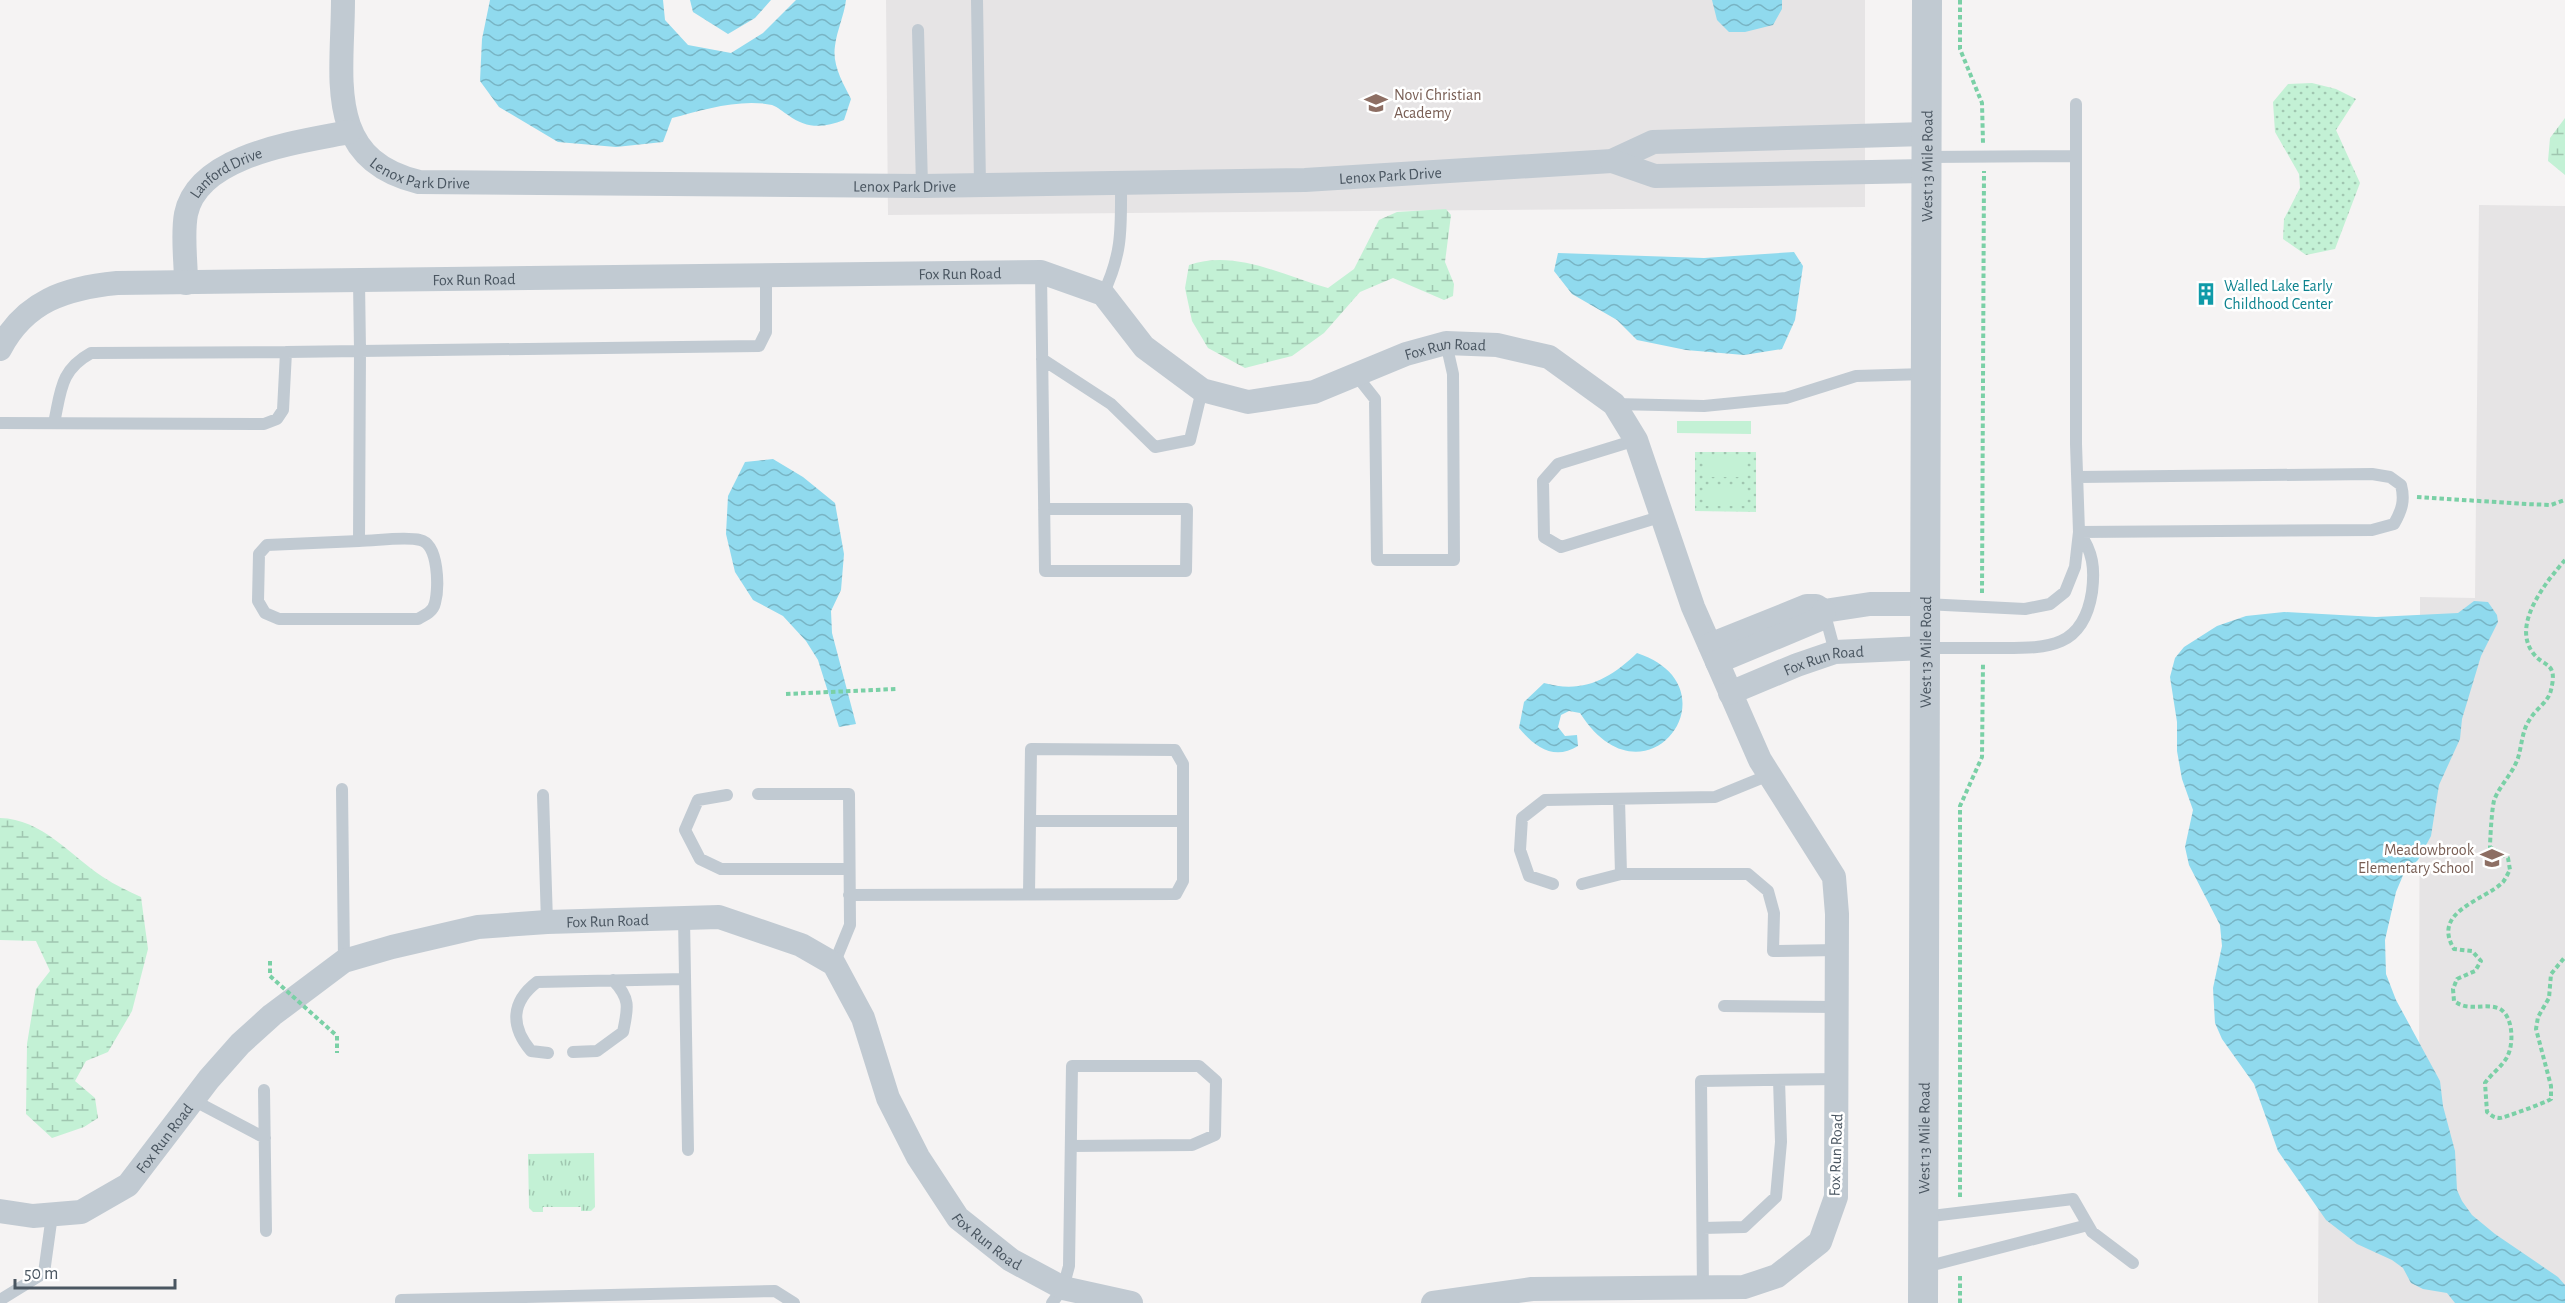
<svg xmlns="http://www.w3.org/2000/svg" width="2565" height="1303" font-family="'Alegreya Sans',sans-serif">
<defs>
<pattern id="grass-tufts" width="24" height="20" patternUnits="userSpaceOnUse" patternTransform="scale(1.5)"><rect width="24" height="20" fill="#c3f1d5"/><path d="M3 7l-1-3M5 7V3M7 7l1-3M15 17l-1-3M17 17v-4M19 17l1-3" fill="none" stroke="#a0c6b0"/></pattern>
<pattern id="wetland-marsh" width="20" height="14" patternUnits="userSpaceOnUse" patternTransform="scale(1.5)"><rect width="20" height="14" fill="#c3f1d5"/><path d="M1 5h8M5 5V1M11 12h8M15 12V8" fill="none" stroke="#a0c6b0"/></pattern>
<pattern id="park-dots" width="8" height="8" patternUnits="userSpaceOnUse" patternTransform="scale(1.5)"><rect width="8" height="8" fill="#c3f1d5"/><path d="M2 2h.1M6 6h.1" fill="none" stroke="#a0c6b0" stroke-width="1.8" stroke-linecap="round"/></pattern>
<pattern id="water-waves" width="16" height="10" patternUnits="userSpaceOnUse" patternTransform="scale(1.5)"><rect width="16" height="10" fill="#90daee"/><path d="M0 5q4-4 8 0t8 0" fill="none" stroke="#78b4c4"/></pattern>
</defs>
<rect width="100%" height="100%" fill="#f5f3f3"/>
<path fill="#e6e4e5" d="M886,0H1865V207L888,215Z
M2479,205L2565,206V1303H2318L2319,1118H2419L2420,597L2475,598Z"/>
<path fill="url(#grass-tufts)" d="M594,1153L595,1207L591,1211H581V1207H543V1212H533L529,1208L528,1154Z"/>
<path fill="url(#wetland-marsh)" d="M2565,118V175L2548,161L2550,138Z
M1446,209L1451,215L1445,262L1454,284L1453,296L1444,300L1393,278L1360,292L1324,333L1292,356L1245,368L1208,348L1192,321L1185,288L1189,265C1236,249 1283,276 1328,288L1354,269L1379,220L1397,212Z
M0,818C42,819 70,855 103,877C115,885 128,891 141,897L148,949L132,1011L108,1052L86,1061L75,1081L95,1098L98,1118L84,1127L52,1138L26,1114L27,1044L36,989L50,971L36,941L0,940Z"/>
<path fill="url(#park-dots)" d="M2312,83L2336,89L2356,99L2336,130L2360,183L2335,249L2306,255L2283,239L2284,219L2300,188L2299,174L2275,132L2273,102L2288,84Z
M1695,452H1756V512L1695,511Z"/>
<path fill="#c3f1d5" d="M1677,421H1751V434L1677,433Z
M1704,457H1747V477H1704Z
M1704,486H1747V506H1704Z"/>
<path fill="url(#water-waves)" d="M490,0H663L665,20L688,45L731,53L763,33L796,0H846C844,16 837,30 835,46C832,65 843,83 851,99L844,120C823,128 807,129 788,115C783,112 778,107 772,105C741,98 702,110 672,118L663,142L616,147L558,142L499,107L480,81L482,39Z
M690,0H771L755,18L728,34L693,12Z
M1712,0H1782V9L1773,25L1745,32H1729L1717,20Z
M1794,252L1803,266L1795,320L1782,349L1744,355L1686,350L1637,340L1617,320L1572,294L1554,271L1558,253L1704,258Z
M773,459L803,477L835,503L844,554L841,590L831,611L832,633L856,724L839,727L818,660L806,641L783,616L753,600L735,572L726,534L728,496L745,462Z
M2474,601L2488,602L2497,615L2498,622L2481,656L2462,719L2460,739L2439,785L2431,836L2418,860L2404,873L2396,892L2385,940L2386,974L2396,1000L2440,1081L2443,1106L2455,1151L2457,1190L2462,1201L2472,1215L2495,1234L2558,1277L2565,1285V1303H2455L2447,1293L2423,1289L2411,1283L2403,1268L2392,1260L2357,1244L2326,1220L2278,1151L2254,1084L2222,1039L2215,1023L2213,988L2222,946L2220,925L2189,865L2185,847L2193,810L2182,779L2177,751V722L2170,677L2175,658L2184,647L2217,626L2246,616L2284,612L2376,617L2458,613Z
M1637,653C1740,687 1645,815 1580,713L1569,711L1561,715L1558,727L1565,736L1577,735L1578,746C1554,761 1535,747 1519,728L1524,702L1544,683C1583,694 1610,679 1637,653Z"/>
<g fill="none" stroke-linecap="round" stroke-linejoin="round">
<path stroke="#7ad0a6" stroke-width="4" stroke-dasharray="4.5 3" stroke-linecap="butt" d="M1960,0V49L1982,103L1983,143
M2417,497L2526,504L2551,505L2565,500
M2565,560C2547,581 2511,624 2533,653C2544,668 2558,661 2551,690C2549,701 2536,709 2530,719C2522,730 2522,745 2518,758C2513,773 2501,784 2495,798C2492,802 2490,841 2490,847L2508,858L2510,870C2508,873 2506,878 2503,882C2484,901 2431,911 2454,949L2472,951L2481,961L2475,971L2457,979L2453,989L2454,1001C2469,1012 2482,1003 2498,1008C2513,1014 2514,1042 2508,1055C2504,1065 2492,1073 2485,1083L2487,1112C2491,1115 2494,1118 2500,1118C2504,1118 2547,1102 2551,1099V1086L2536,1029L2538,1017L2549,998L2551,974L2565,957
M1982,593L1984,171
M786,694L896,689
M1960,1197V806L1982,757L1983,663
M1960,1303V1274"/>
<path stroke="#c1cad2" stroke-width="12" d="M977,0L980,185
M918,30L922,186
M1926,157L2074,156
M1041,272L1045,571H1186L1187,509H1044
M359,281L360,351L759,346L766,332V276
M1103,294C1123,253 1121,227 1121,183
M1042,359L1111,404L1155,447L1190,440L1202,390
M1356,375L1375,399L1377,560H1454L1453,374L1446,343
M1614,404L1704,406L1786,398L1856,376L1925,374
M0,423L264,424L277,419L283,410L286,352L360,351L359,541L267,545L259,554L258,601L265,613L279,619H418C425,615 433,612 435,603C439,588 439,544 420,540C405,536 375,541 359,541
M54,423C61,391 60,370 91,353L286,352
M1636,440L1558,464L1543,481L1544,537L1561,547L1663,516
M2078,477L2372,474L2390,477L2401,485C2405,500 2402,510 2394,524L2372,530L2079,532
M1925,604L2025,609L2050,604L2065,592L2075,567L2079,532L2076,444V104
M1824,611L1835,652
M1925,648C1949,648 1974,648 1998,648C2046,648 2083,650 2092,592C2095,568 2093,552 2079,532
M342,789L344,961
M758,794H849L850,925L834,964
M543,795L547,922
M727,795L698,800L685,830L700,859L721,869H849
M1619,799L1621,874
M1031,821H1183
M1553,884L1529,876L1520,850L1522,818L1545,800L1715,797L1769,775
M1582,884L1621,874H1748L1768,891L1774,913L1773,951L1837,950
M849,895L1176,894L1183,881V764L1175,750L1031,749L1029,894
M684,918L688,1150
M1724,1006L1837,1007
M573,1052L597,1051L623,1032C628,1008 631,999 613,980
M548,1053L531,1051C510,1026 511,1002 537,982L685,979
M264,1090L266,1231
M193,1100L265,1138
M1923,1217L2073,1199L2092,1232L2133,1263
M1703,1228L1744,1227L1776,1197L1781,1142L1779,1080
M1925,1267L2088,1225
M1703,1290L1701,1081L1837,1079
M0,1300L44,1273L52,1215
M401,1303V1300L775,1291L794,1303
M1052,1303L1063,1288L1069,1266L1072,1066H1199L1216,1081L1215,1135L1192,1145L1071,1146"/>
<g stroke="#c1cad2" stroke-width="24">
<path id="s1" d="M343,0C343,77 323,159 419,182L922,186L1305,180L1612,161L1653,142L1925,134"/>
<path d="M1612,161L1655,176L1925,171"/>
<path id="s2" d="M186,283C186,261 182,235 186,214C198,154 300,142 349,132"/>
<path id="s3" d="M0,349C25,301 66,288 117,283L1041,272L1103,294L1144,347L1202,390L1248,402L1314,392L1406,354L1446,343L1497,345L1549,357L1614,404L1636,440L1693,607L1760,760L1834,877L1837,914L1836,1197L1820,1242L1777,1276L1744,1287L1532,1289L1433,1303"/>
<path d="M1710,645L1807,606H1816L1824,611L1870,604H1925"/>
<path d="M1717,662L1818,620L1824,611"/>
<path id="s4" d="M1730,693L1797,665L1835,652L1924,648"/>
<path id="s5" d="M0,1211L33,1216L81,1212L128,1185L209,1079L240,1044L272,1015L344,961L392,947L478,927L547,922L719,917L801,945L834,964L863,1018L888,1098L918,1157L958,1218L1011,1260L1063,1288L1131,1303"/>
</g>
<path stroke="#c1cad2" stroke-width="30" id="s6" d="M1923,1303L1927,0"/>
<path stroke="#7ad0a6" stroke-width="4" stroke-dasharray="4.5 3" stroke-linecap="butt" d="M270,961V976L337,1036V1053"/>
</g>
<defs>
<g id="school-bare" transform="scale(1.8)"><path d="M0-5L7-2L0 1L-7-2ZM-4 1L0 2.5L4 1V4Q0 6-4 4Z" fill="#8d6e63" stroke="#fff" stroke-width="2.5" paint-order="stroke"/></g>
<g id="building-bare" transform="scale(1.8)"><path d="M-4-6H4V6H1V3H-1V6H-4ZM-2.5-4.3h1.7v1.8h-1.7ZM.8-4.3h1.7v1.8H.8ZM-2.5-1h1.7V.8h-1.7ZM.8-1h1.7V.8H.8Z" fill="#0f9aa8" stroke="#fff" stroke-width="2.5" paint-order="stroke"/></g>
</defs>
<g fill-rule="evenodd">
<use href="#school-bare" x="1376" y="103"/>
<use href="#building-bare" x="2206" y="294"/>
<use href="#school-bare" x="2492" y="858"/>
</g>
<g text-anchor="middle" stroke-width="5" stroke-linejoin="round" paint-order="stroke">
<g font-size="16" fill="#785e54" stroke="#fff" text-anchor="start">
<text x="1394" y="100">Novi Christian<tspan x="1394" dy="18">Academy</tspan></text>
<text x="2474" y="855" text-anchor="end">Meadowbrook<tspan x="2474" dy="18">Elementary School</tspan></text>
</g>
<g font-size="16" fill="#4a5661" stroke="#fff">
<text dy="6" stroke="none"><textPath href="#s6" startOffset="1137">West 13 Mile Road</textPath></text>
<text dy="6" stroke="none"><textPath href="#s1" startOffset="220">Lenox Park Drive</textPath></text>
<text dy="6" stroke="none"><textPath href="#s1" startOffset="1192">Lenox Park Drive</textPath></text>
<text dy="6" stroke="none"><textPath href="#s2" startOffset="130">Lanford Drive</textPath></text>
<text dy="6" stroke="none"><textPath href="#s1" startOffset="706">Lenox Park Drive</textPath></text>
<text dy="6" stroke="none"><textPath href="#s3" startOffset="984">Fox Run Road</textPath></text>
<text dy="6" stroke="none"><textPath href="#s3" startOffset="498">Fox Run Road</textPath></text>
<text dy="6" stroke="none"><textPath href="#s3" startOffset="1524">Fox Run Road</textPath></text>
<text dy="6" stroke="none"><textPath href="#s6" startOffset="651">West 13 Mile Road</textPath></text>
<text dy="6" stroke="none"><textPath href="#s4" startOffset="100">Fox Run Road</textPath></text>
<text dy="6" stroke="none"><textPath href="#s5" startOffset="717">Fox Run Road</textPath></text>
<text dy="6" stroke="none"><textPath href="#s6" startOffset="165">West 13 Mile Road</textPath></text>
<text dy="6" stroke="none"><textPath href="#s5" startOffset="195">Fox Run Road</textPath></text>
<text transform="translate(1835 1155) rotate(-88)" y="6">Fox Run Road</text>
<text dy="6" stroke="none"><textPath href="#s5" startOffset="1275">Fox Run Road</textPath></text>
</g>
<g font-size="16" fill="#0d838f" stroke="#fff" text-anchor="start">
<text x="2224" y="291">Walled Lake Early<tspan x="2224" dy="18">Childhood Center</tspan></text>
</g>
</g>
<path d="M15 1279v9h160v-9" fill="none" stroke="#4a5661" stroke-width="3"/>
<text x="24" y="1279" font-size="18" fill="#4a5661" stroke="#ffffff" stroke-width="4.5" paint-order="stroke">50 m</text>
</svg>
